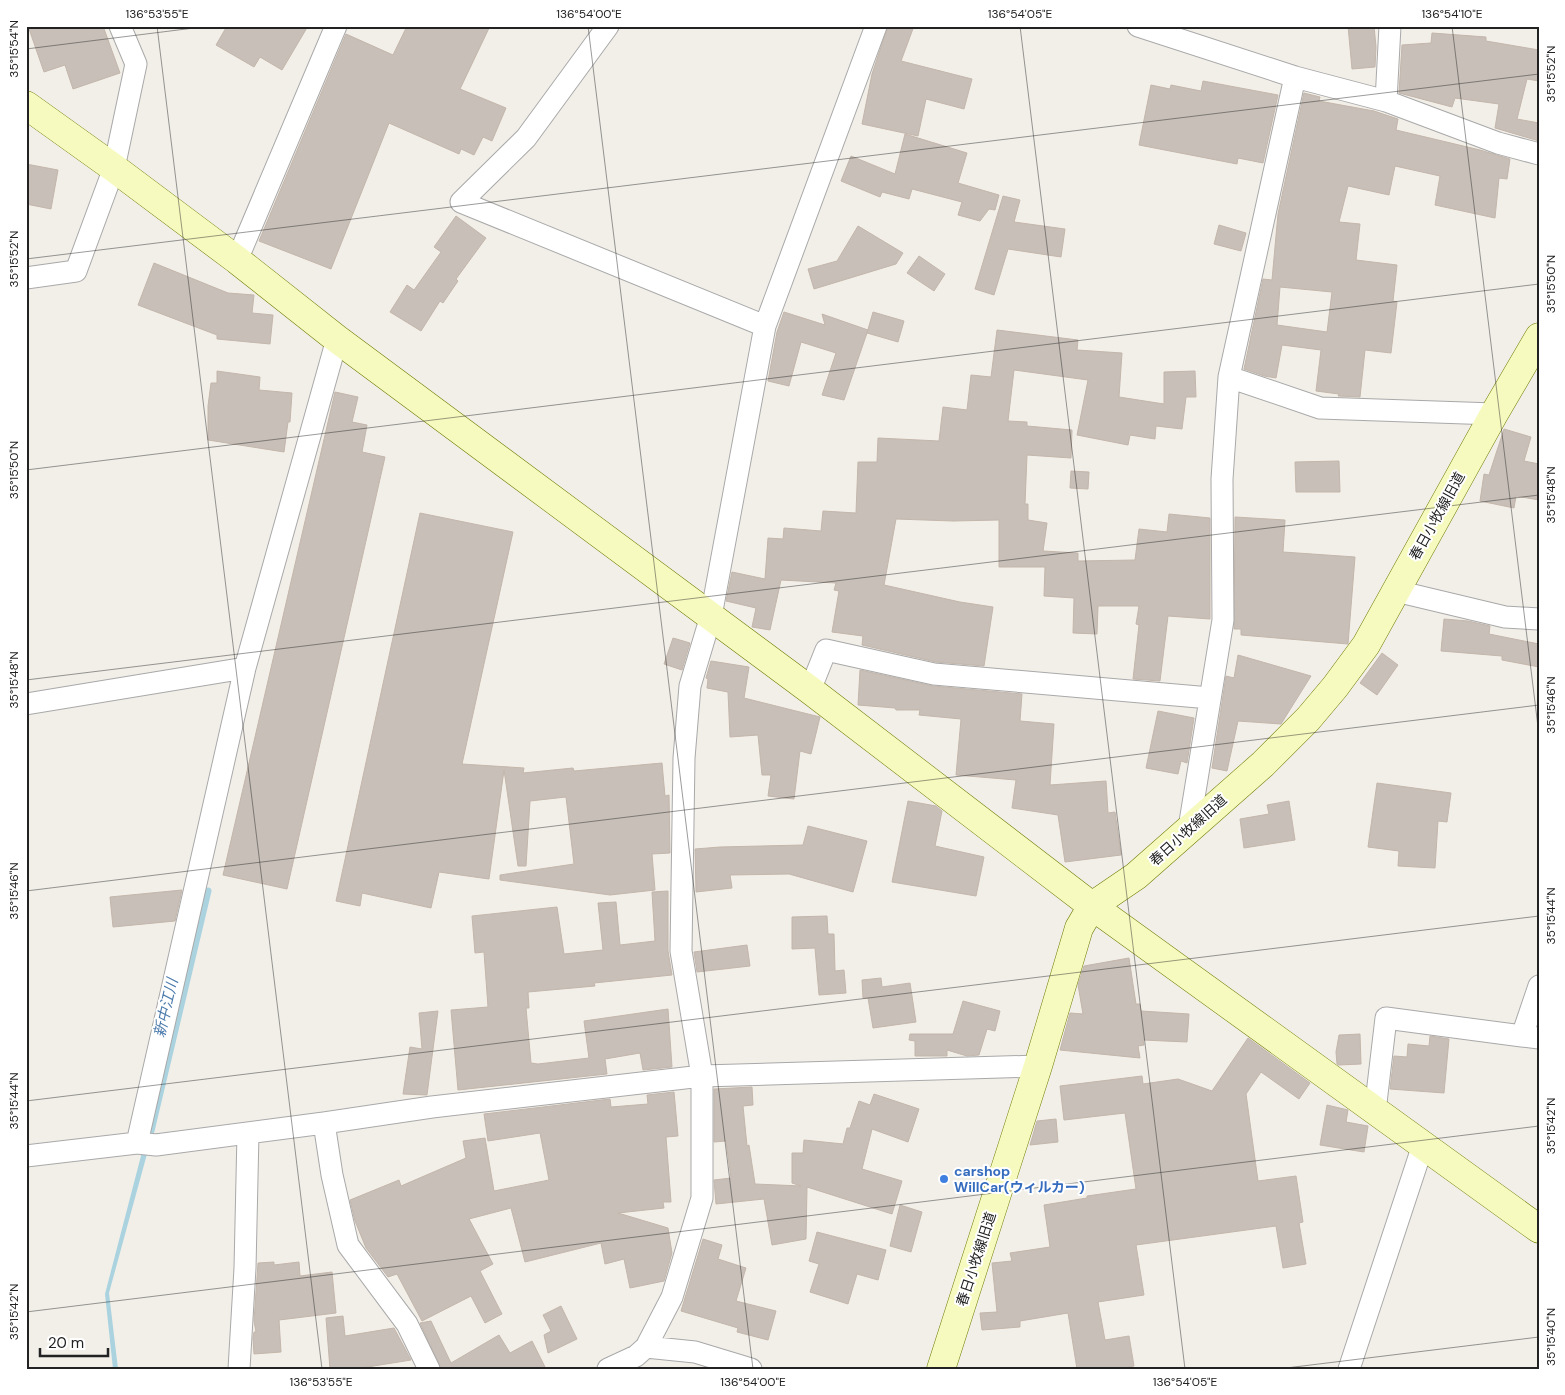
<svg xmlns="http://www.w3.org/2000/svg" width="1565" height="1395" font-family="'DM Sans','Noto Sans JP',sans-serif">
<rect width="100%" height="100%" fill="#f2efe9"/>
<path fill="#aad3df" d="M142,1152L147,1154L109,1293L118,1369H113L105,1294Z"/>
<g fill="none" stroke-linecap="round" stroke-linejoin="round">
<path stroke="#aad3df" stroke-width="7" d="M151,1131L208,891"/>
</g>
<path fill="#c7bfb8" stroke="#c4b6ab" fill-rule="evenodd" d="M28,26H103L120,73L73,89L65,65L44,72Z
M227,26H308L282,70L260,57L254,67L216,45Z
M407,26H490L460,89L506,108L492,141L483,137L474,155L461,149L459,154L389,123L331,269L259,241L346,34L393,55Z
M888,26H914L901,61L972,79L964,109L926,99L918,136L862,124L872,74Z
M1348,26H1374L1376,47L1375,67L1352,69Z
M1432,33L1486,37V41L1539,50V81L1527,79L1517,119L1539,123V141L1495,128L1499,104L1455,98L1452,107L1399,93L1402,45L1431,43Z
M1203,81L1278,95L1263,163L1238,158L1237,164L1139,145L1151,85L1170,89L1171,85L1201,91Z
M1304,93L1320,97L1319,101L1374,111L1398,119L1396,130L1480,150L1510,159L1507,179L1499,178L1495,218L1435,205L1440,176L1395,166L1389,195L1348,186L1339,222L1360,224L1356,260L1397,265L1393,301L1397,302L1391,353L1365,350L1360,397L1338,396L1339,394L1316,391L1321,350L1282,345L1276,378L1264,376L1244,369L1263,279L1272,280L1278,214ZM1280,287L1332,292L1327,332L1277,325Z
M905,134L967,153L958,183L999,195L995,210L989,209L980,221L958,215L962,202L912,189L909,199L882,192L880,197L841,181L851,156L895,174Z
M26,164L58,170L51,209L26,204Z
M1003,196L1020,200L1014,222L1065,229L1061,257L1008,249L994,295L975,289Z
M456,216L486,238L456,279L458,281L443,303L440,301L421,331L390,312L407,285L414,290L441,252L434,247Z
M1219,225L1246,233L1241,251L1214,244Z
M858,226L903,253L896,264L814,289L808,269L837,261Z
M919,256L945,274L934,291L907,273Z
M154,263L228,293L254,295L252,313L273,315L270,344L217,339V335L138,305Z
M784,312L825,325L822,314L868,330L844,400L822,395L836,353L801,342L789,386L768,381L777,332Z
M873,312L904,321L898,342L867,333Z
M997,330L1078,340L1077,350L1122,353L1119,397L1164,404V372L1195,371L1196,397H1186L1182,429L1156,426L1155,439L1130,435L1128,445L1077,435L1088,380L1014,370L1008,421L1027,422V426L1072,430L1071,458L1027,455L1025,504H1028V520L1047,523L1043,551L1078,553V561L1135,560L1139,529L1167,532L1169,514L1210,518V619L1168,616L1160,681L1133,679L1139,625L1136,624L1139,606H1098L1097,634L1073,633L1074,598L1044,596L1045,567H999V520L953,521L896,519L884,585L960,602L993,607L984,666L936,662L862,645L863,636L832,632L839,591L834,590L836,583L781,580L770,630L752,627L756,608L726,601L732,572L765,579L768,538L783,539L784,528L821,531L823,511L856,513L858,462H877L878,438L939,441L943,407L967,410L971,375L991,377Z
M217,371L260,377L259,390L292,393L290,422H288L284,452L208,440V406L211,383H217Z
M335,392L358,397L352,422L367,425L362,452L385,457L287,889L223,875Z
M1504,429L1531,437L1524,461L1539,464V500L1516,496L1514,508L1480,501L1484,474L1489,475Z
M1339,461L1340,492H1296L1295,462Z
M1071,471L1089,472L1088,489L1070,488Z
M420,513L513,532L462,764L524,768L523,773L573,768L574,771L662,763L665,796L669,795L670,853L652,854L655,890L610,895L500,880V875L574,864L566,797L530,801L526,866H518L504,770L489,879L439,872L431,908L362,893L360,906L336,901Z
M1235,517L1285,520L1283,552L1355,557L1348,644L1241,635V629H1234Z
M1444,619L1468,621L1490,626L1489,634L1539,644V667L1502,660V656L1441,651Z
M673,638L690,643L682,670L664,664Z
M1382,653L1398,665L1377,695L1360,683Z
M1238,655L1311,676L1281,724L1238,721L1227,771L1212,768L1226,676L1234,678Z
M711,661L749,667L744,698L820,717L811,754L800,751L794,799L768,796L771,775H762L758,735L730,737L728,692L707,688L708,679L706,678Z
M860,670L933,686L1022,694L1020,721L1054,724L1050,785L1106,781L1108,813L1115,812L1121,855L1065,862L1058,815L1012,808L1016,780L956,775L961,719L919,715L920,710H896L895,708L858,705Z
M1158,711L1194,718L1187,763L1181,761L1178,774L1146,768Z
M1377,783L1451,793L1447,822L1438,821L1435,868L1398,866L1399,851L1368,847Z
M908,801L936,806L942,811L935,846L984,857L976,896L892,882Z
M1289,801L1295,840L1244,848L1240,819L1269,814L1267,805Z
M808,826L867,841L853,892L789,874L730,875L732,888L696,892L695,849L720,847L803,845Z
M182,890L175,921L113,927L110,897Z
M668,891V951L672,975L594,983L595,986L528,992L529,1008H526L531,1063L538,1064L589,1058L584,1021L668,1009L672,1067L643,1070L640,1053L605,1059L607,1074L458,1090L451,1010L488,1007L484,952L475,953L472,916L557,907L564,954L603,950L598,903L616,902L620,945L655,941L652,892Z
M827,916L828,934H834L835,971L844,970L846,993L819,995L815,948L792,949V917Z
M747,945L750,966L697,972L694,952Z
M1129,958L1136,1004H1140L1141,1011L1189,1014L1187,1042L1143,1040L1144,1045L1138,1046L1140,1058L1060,1050L1070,1013L1083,1014L1078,985L1084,966Z
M881,978L882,987L910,983L916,1022L873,1028L868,998H863L862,980Z
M963,1001L1000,1011L995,1031L987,1029L979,1055L967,1056L947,1050V1056H915V1041L909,1040L910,1034H953Z
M438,1011L427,1095L403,1094L410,1047L422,1049L419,1013Z
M1360,1034L1361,1064L1339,1065L1337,1064L1336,1052L1339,1035Z
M1430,1036L1449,1039L1444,1093L1390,1089L1394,1056L1407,1057L1408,1044L1429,1046Z
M1248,1038L1310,1083L1299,1099L1261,1072L1246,1094L1258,1181L1296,1176L1303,1222L1299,1223L1306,1264L1283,1268L1276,1226L1136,1245L1144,1295L1098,1302L1105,1340L1129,1336L1134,1366L1119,1369H1077L1068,1313L1020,1321V1327L982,1330L980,1313L997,1312L992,1263L1012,1261L1010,1253L1050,1247L1044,1205L1087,1198V1196L1136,1189L1125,1113L1064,1120L1060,1086L1142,1076L1143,1084L1178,1079L1212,1091Z
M752,1087L753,1105L743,1106L747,1146L749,1145L755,1184L801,1186L792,1183V1153H803L804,1140L843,1144L847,1128H850L859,1101L870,1105L874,1094L919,1109L908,1142L872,1129L862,1169L902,1181L892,1214L807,1187L806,1239L772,1245L764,1199L716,1204L714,1180L731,1178L726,1141L714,1142V1089Z
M674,1092L678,1136L666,1137L671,1202H663L664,1208L618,1213L668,1228L672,1253L664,1281L630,1288L624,1259L605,1264L601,1243L525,1262L511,1208L469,1219L493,1264L480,1271L502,1314L485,1323L471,1296L422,1321L397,1274L388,1277L366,1248L355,1221L350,1200L399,1180L401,1186L466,1158L463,1141L485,1138L494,1191L549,1180L540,1133L488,1141L484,1114L610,1099L611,1107L648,1104L647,1095Z
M1327,1105L1348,1110L1346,1122L1368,1126L1364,1152L1320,1145Z
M1056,1119L1058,1142L1030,1145L1037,1121Z
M900,1205L922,1212L911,1252L890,1246Z
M817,1232L886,1250L878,1280L857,1274L848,1304L810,1292L819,1264L809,1261Z
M703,1239L722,1245L718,1259L746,1268L736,1301L776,1311L768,1340L737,1332L738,1328L681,1311Z
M274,1262V1265L299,1262L300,1276L332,1272L336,1313L279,1320L281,1352L254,1354L253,1338L254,1332H256L254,1321L258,1263Z
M561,1306L577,1339L548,1353L544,1335L551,1331L543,1315Z
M343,1316L345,1336L394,1328L411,1360L355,1369H330L326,1318Z
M431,1321L451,1363L499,1335L510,1353L532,1341L546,1369H441L420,1323Z"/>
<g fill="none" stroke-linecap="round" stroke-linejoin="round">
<g stroke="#a9a9a9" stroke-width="23">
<path id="street" d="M608,26L526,138L461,202L765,326
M1138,26L1295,77L1386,101L1498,143L1539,154
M1386,101L1390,26
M237,260L336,26
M26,278L76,271L114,168L136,64L120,26
M1229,377L1320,408L1494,414
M1396,591L1505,617L1539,619
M810,690L826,650L934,674L1210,698
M26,704L245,668
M1189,828L1223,620L1222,479L1229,377L1295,77
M1539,986L1522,1036L1539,1038
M1375,1111L1386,1018L1522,1036
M324,1123L332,1175L348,1245L407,1324L429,1369
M137,1143L245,668L337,339
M26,1156L137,1143L156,1145L324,1123L432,1107L702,1076L1038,1066
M646,1347L695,1352L751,1369
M239,1369L245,1268L248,1133
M608,1369L636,1356L646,1347L672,1297L702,1198V1076L681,951L684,758L690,686L711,616L765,326L876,26
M1349,1369L1423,1145"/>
</g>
<g stroke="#707d05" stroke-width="29">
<path id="secondary" d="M26,105L114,168L237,260L337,339L810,690L1092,906L1539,1229
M941,1369L1038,1066L1079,928L1092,906L1136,876L1263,764L1308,719L1335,687L1366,645L1494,414L1539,337"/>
</g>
<use href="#street" stroke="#fff" stroke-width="21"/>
<use href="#secondary" stroke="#f7fabf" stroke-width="28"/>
</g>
<path fill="none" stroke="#222" stroke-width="1" stroke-opacity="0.45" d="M157,26L322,1369M588,26L753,1369M1020,26L1185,1369M1452,26L1539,735M26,49L210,26M26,259L1539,74M26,470L1539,284M26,680L1539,495M26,891L1539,705M26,1101L1539,916M26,1312L1539,1126M1278,1369L1539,1337"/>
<circle fill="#3f7fe0" stroke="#fff" stroke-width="2" cx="944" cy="1179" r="5"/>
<g text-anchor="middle" stroke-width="4" stroke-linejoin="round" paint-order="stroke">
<g font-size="14" fill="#222" stroke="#fff">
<text transform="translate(1437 516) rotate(-61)" y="5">春日小牧線旧道</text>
<text transform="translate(1188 830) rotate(-42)" y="5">春日小牧線旧道</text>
<text transform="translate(976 1259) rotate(-72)" y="5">春日小牧線旧道</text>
</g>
<g font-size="14" font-weight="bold" fill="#366cbe" stroke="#fff" text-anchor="start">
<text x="954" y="1176">carshop<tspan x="954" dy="16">WillCar(ウィルカー)</tspan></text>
</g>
<g font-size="15" font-style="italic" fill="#4a7aab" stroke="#fff">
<text transform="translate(166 1008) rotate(-77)" y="5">新中江川</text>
</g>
</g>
<rect width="1565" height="1395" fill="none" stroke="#ffffff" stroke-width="55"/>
<path d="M40 1348v8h68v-8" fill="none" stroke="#222222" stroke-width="2.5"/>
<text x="48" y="1348" font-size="15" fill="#222222" stroke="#ffffff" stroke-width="4" paint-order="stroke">20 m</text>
<rect x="28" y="28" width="1510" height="1340" fill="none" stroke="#222" stroke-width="2"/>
<g font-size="12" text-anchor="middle" fill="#222">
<text x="157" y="18">136°53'55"E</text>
<text x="589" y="18">136°54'00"E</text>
<text x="1020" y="18">136°54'05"E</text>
<text x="1452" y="18">136°54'10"E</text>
<text transform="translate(14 49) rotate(-90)" y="4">35°15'54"N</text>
<text transform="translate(1551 74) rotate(-90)" y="4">35°15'52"N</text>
<text transform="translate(14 259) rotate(-90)" y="4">35°15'52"N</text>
<text transform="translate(1551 284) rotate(-90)" y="4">35°15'50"N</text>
<text transform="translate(14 470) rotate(-90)" y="4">35°15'50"N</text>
<text transform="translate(1551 495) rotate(-90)" y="4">35°15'48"N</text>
<text transform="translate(14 680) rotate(-90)" y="4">35°15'48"N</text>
<text transform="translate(1551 705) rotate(-90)" y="4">35°15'46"N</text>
<text transform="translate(14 891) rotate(-90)" y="4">35°15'46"N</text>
<text transform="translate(1551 916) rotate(-90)" y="4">35°15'44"N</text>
<text transform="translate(14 1101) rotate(-90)" y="4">35°15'44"N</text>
<text transform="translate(1551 1126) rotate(-90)" y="4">35°15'42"N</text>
<text transform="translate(14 1312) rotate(-90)" y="4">35°15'42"N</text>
<text transform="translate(1551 1337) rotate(-90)" y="4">35°15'40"N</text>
<text x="321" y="1386">136°53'55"E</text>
<text x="753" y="1386">136°54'00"E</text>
<text x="1185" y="1386">136°54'05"E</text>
</g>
</svg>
